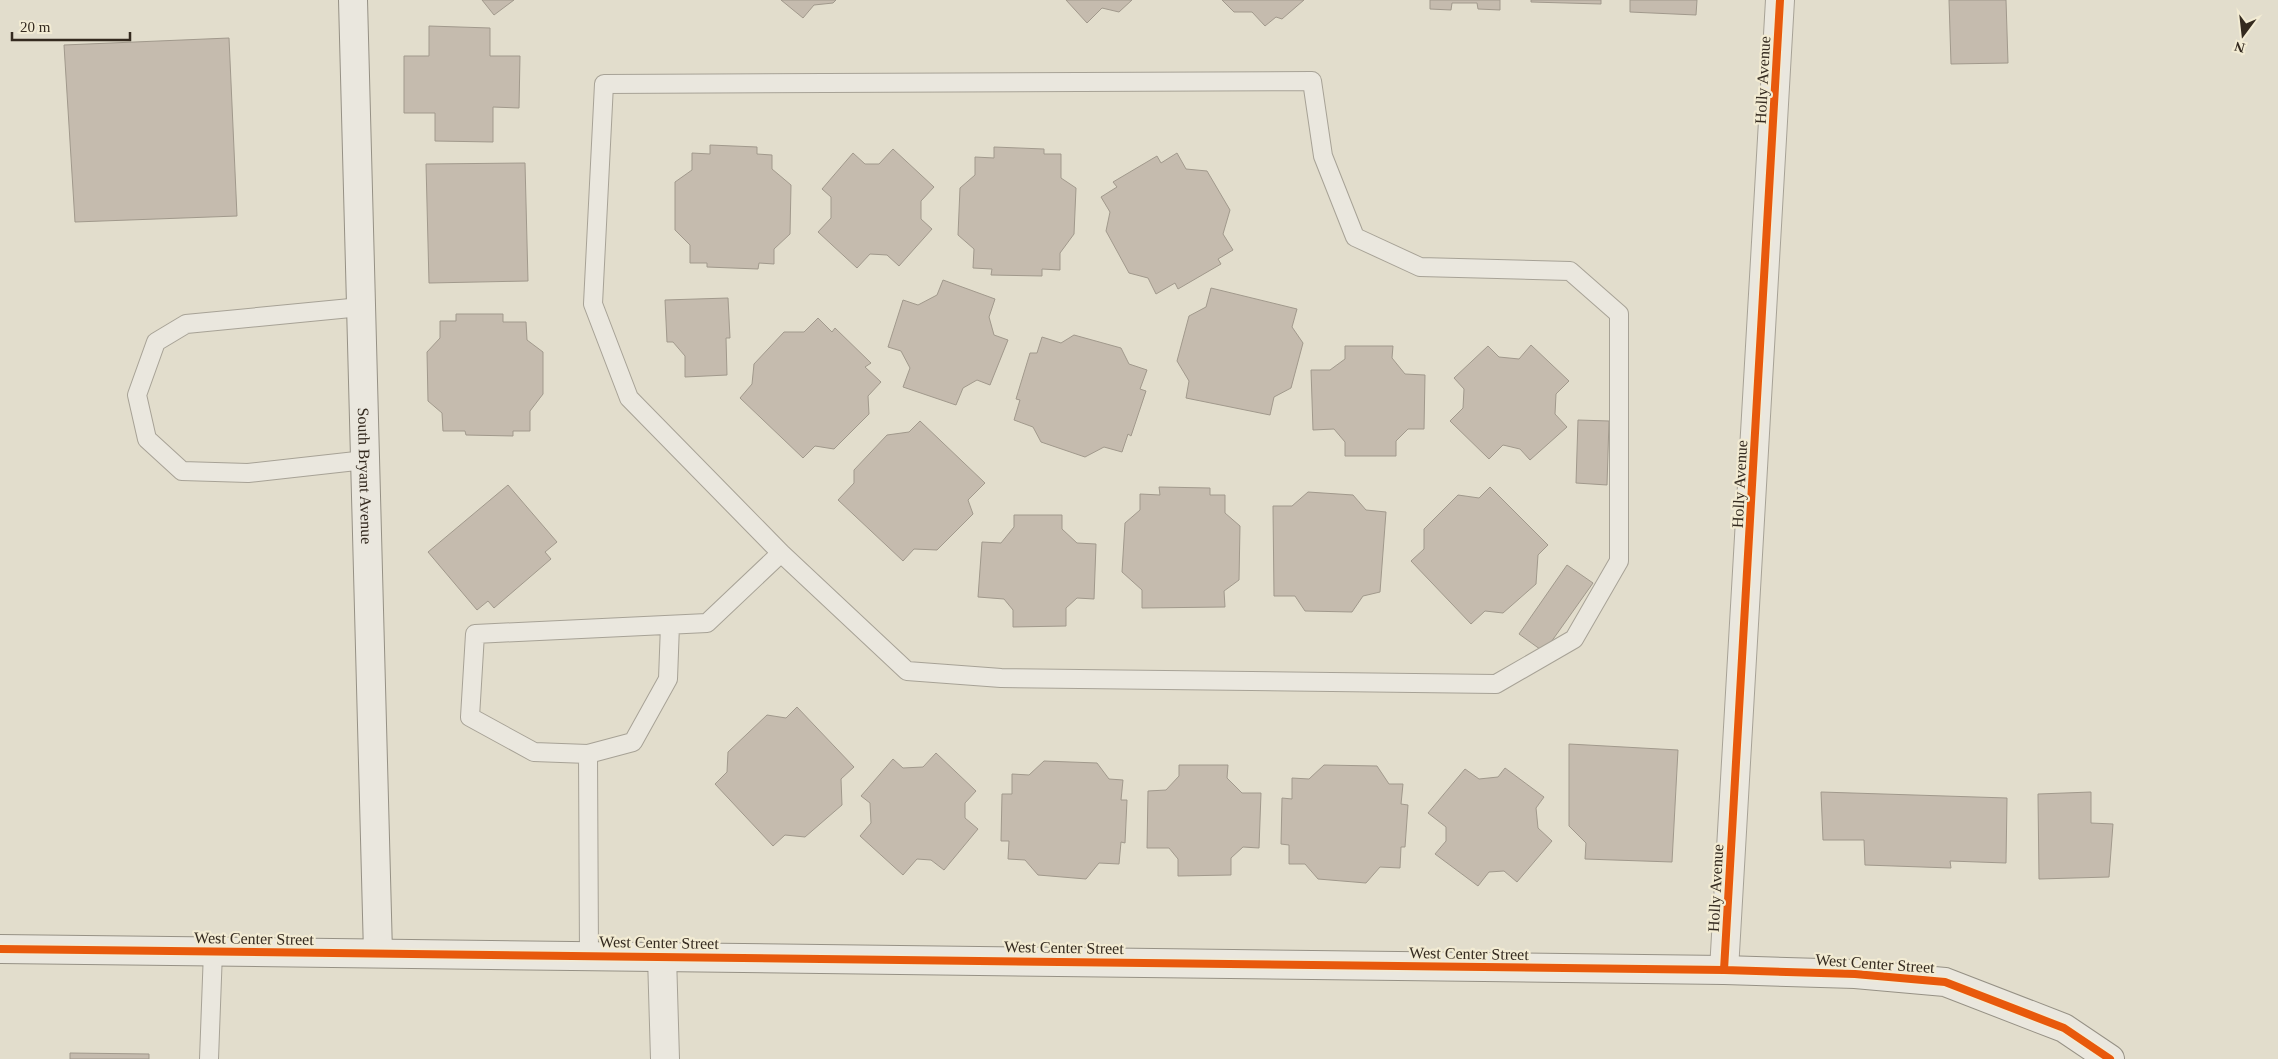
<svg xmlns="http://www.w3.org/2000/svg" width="2278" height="1059" font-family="'Times New Roman',serif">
<rect width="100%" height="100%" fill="#e2ddcc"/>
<path fill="#c5bbae" stroke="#a1998c" d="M482,0H514L494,15Z
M781,0H836L833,3L814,5L803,18Z
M1066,0H1132L1119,12L1102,8L1087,23Z
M1222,0H1304L1282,19L1276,17L1265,26L1252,12H1234Z
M1430,0H1500V10L1478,9L1477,3H1452L1451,10L1430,9Z
M1531,0H1601V4L1531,2Z
M1630,0H1697L1696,15L1630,12Z
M1949,0H2006L2008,63L1951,64Z
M429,26L490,28V56H520L519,108L493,107V142L435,141V113H404V56H429Z
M229,38L237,216L75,222L64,45Z
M710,145L757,147V154L772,155V169L791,185L790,234L774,249V264L759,263L758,269L707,267V263H690V245L675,230V182L692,170V153L710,154Z
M994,147L1044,149V154H1061V178L1076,188L1074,234L1060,253V270L1042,269V276L991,275L992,269L973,268L974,249L958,235L960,188L975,175V157L994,158Z
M893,149L934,187L921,201V219L932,229L899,266L887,255L870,254L857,268L818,232L831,218V197L822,189L853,153L865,164H879Z
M1177,153L1186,169L1207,171L1230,210L1223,234L1233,250L1218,259L1221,264L1178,289L1175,283L1156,294L1148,278L1129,273L1106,231L1110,212L1101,197L1117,187L1113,182L1157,156L1161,163Z
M525,163L528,281L429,283L426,164Z
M943,280L995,299L989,317L994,335L1008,340L990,385L977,380L963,388L956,405L903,387L910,368L901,351L888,347L903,300L918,305L937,295Z
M1211,288L1297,309L1292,327L1303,343L1291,388L1274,397L1270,415L1186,398L1189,381L1177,361L1189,316L1206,307Z
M728,298L730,338H726L727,375L685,377V356L673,342H667L665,300Z
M456,314H503V322H526L527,340L543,352V394L530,411V431H513V436L466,435L465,431H443L442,413L428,401L427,352L440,338V321H456Z
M818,318L832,332L835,328L871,363L865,367L881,382L868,396L869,414L834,449L815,446L803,458L740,398L752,384L754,364L784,332H804Z
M1074,335L1121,348L1129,364L1147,370L1140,389L1146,391L1131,436L1128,434L1122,452L1104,447L1085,457L1041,442L1033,427L1014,420L1020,400L1016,399L1030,353H1037L1042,337L1061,343Z
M1531,345L1569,381L1556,394L1555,414L1567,427L1530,460L1520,449L1503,445L1489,459L1450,421L1463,408L1464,389L1454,378L1488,346L1499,357L1519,359Z
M1345,346H1393L1392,358L1405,374L1425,375L1424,429H1408L1396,441V456H1345V442L1334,429L1313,430L1311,370H1330L1345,359Z
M1578,420L1609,421L1607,485L1576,483Z
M920,421L985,483L968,500L973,514L937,550L914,549L903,561L838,500L854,483V470L887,435L909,432Z
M508,485L557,542L545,552L551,559L494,608L488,601L477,610L428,552Z
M1159,487L1210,488V495H1225V513L1240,526L1239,580L1224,591L1225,607L1142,608V590L1122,572L1125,523L1140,510V494L1160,495Z
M1490,487L1548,545L1538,555L1536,584L1503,613L1485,611L1471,624L1411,561L1424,549V529L1458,495L1479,498Z
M1308,492L1353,495L1366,510L1386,512L1380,592L1363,596L1352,612L1305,611L1295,596H1274L1273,506H1292Z
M1014,515H1062V529L1077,543L1096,544L1094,599L1077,598L1066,608V626L1013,627V610L1004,599L978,597L982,542L1001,543L1014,527Z
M1567,565L1593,583L1544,652L1519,634Z
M797,707L854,767L841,779L842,805L805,837L785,835L773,846L715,784L727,772L728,752L767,715L786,718Z
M1569,744L1678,750L1672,862L1585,859L1586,843L1569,826Z
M936,753L976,791L965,803V818L978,829L944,870L931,860L917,859L903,875L860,836L871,823L870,803L861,796L893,759L903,768L923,767Z
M1044,761L1097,763L1109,779L1123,780L1121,800H1127L1125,843L1121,842L1119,864L1099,863L1086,879L1038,875L1025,860L1008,859L1009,841H1001L1002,794H1012V774L1029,775Z
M1179,765H1228L1227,778L1242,793H1261L1259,848L1243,847L1231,858V875L1178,876V859L1169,848H1147L1148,791L1166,790L1179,776Z
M1324,765L1377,766L1389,784H1403L1401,804L1408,805L1405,847H1401L1400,868L1380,867L1366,883L1318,879L1305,864H1289V845L1281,844L1282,798L1292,799V778L1309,779Z
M1505,768L1544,797L1536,808L1538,828L1552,841L1517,882L1504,871L1489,872L1478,886L1435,854L1446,841V827L1428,813L1465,769L1479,779L1498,777Z
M1821,792L2007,798L2006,863L1950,861L1951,868L1865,865L1864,840H1823Z
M2091,792V823L2113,824L2109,877L2039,879L2038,794Z
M70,1053L149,1054V1059H70Z"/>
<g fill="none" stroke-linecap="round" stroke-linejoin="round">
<g stroke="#a7a296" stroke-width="20">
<path id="lane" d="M361,307L186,324L156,342L137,395L147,439L182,471L248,473L365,460
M588,754L633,742L668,679L670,625
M589,955L588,754L534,752L470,717L475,634L707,623L781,553L629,398L593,304L604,84L1312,81L1323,156L1355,237L1420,267L1570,271L1619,314V561L1574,639L1496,684L1001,678L907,671L781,553
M209,1059L213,951"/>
</g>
<g stroke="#a7a296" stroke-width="30">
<path id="street" d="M662,956L665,1059
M1724,970L1780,0"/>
</g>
<g stroke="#969185" stroke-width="30">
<g id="secondary">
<path id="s1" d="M353,0L378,953"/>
<path d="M0,949L1724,970L1855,974L1945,982L2064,1028L2110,1059"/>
</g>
</g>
<use href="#lane" stroke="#eae7de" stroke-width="18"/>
<use href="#street" stroke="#eae7de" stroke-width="28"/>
<use href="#secondary" stroke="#eae7de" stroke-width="28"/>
<g stroke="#f2ebd3" stroke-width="11">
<path id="cycleway" d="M0,949L1724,970L1855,974L1945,982L2064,1028L2110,1059
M1724,970L1780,0"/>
</g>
<use href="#cycleway" stroke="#e8590c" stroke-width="8"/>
</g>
<g text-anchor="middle" stroke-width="4.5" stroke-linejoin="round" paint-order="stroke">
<g font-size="16" fill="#342a1f" stroke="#f2ebd3">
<text transform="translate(1762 80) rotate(-87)" y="6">Holly Avenue</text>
<text dy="6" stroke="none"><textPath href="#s1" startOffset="476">South Bryant Avenue</textPath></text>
<text transform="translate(1739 484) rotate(-87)" y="6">Holly Avenue</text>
<text transform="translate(1715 888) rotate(-87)" y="6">Holly Avenue</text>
<text transform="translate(254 938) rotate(1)" y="6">West Center Street</text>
<text transform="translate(659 942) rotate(1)" y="6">West Center Street</text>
<text transform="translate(1064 947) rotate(1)" y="6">West Center Street</text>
<text transform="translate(1469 953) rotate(1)" y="6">West Center Street</text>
<text transform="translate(1875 963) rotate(4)" y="6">West Center Street</text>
</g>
</g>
<g transform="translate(2243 35) rotate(195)" stroke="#f2ebd3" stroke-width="4" paint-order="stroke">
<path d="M0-4L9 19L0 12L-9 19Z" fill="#342a1f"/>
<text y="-8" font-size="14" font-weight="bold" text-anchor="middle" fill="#342a1f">N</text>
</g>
<path d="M12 32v8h118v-8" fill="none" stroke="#342a1f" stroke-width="2.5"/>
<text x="20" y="32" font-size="15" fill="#342a1f" stroke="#f2ebd3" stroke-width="4" paint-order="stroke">20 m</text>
</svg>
